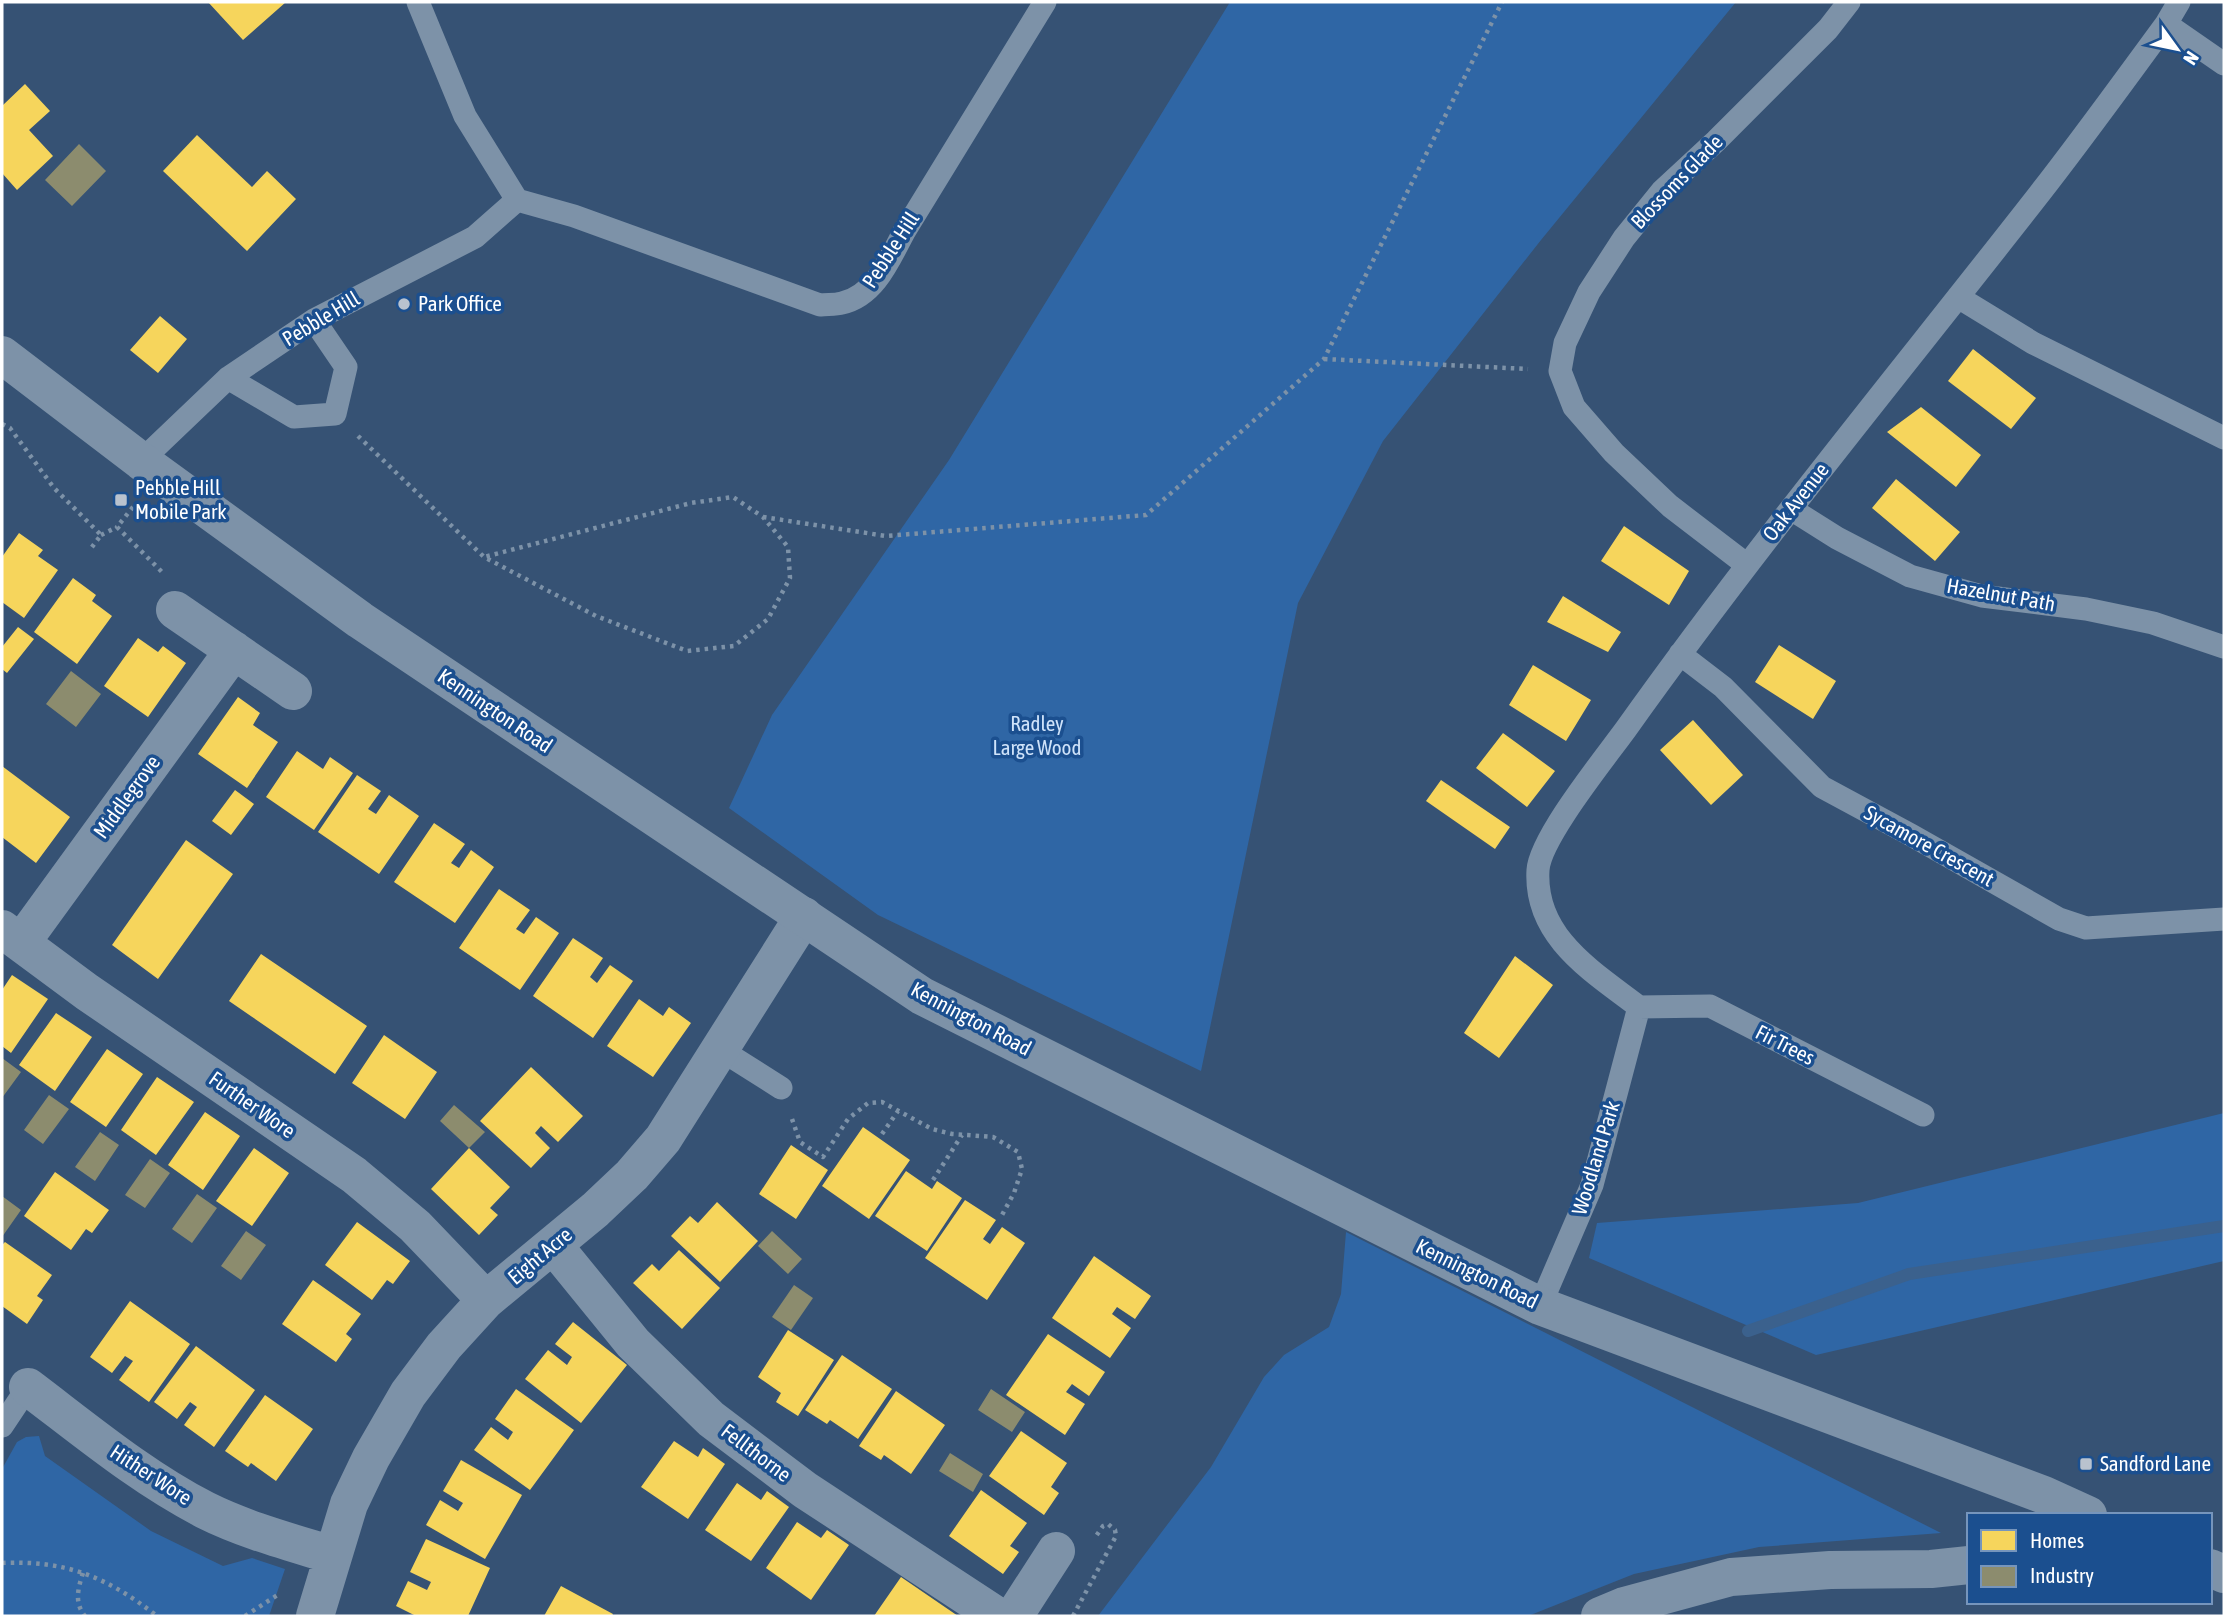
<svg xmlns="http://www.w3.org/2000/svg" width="2226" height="1618" font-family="'Asap Condensed',sans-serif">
<rect width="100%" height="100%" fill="#365274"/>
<path fill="#2f66a5" d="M1230,2H1736L1541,240L1383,441L1298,603L1201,1071L878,915L729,808L772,715L949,460Z
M2224,1113V1261L1816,1355L1589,1258L1597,1223L1858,1203Z
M1346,1232L1941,1533L1759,1547L1634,1574L1528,1616H1098L1211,1467L1264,1377L1284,1355L1329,1327L1341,1294Z
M26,1437L39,1436L45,1456L151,1531L223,1566L252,1558L285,1569L269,1616H2V1469L17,1442Z"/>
<path fill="#f6d55c" d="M208,2H286L243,40Z
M25,84L50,111L29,130L53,156L17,190L2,173V106Z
M197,135L252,187L267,171L296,199L247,251L163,171Z
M160,316L187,339L158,373L130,350Z
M1973,349L2036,398L2011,429L1948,381Z
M1921,407L1981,455L1956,487L1887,432Z
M1896,479L1960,532L1935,561L1872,508Z
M1624,526L1689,571L1669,605L1601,561Z
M19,533L43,550L38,556L58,570L24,618L2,602V557Z
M73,578L96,595L92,601L112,616L77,664L34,632Z
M1563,596L1621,632L1608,652L1547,622Z
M18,627L34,639L7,673L2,669V647Z
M138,638L158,652L163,646L186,663L148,717L104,686Z
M1779,645L1836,681L1813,719L1755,682Z
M1533,665L1591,700L1566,741L1509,705Z
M238,697L260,713L253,725L278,742L247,788L198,754Z
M1693,720L1743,775L1711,805L1660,750Z
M1503,733L1555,771L1527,807L1476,768Z
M297,751L323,769L330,757L353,773L314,830L266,797Z
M2,766L70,817L36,863L2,837Z
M357,775L381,791L368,809L376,814L389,795L419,816L379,874L318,832Z
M1441,780L1510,827L1495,849L1426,801Z
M235,790L254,804L231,835L212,821Z
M434,823L465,844L451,863L459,868L471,850L494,867L455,923L394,882Z
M186,840L233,874L158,979L112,945Z
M499,889L530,910L516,929L524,934L536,917L559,933L520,990L459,948Z
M573,938L603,958L590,977L597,983L610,965L633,981L593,1038L533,996Z
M261,954L367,1026L335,1074L229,1001Z
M1515,956L1553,985L1499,1058L1464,1033Z
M12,975L48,999L11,1053L2,1046V990Z
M639,999L663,1016L669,1007L691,1023L653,1077L607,1046Z
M56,1013L92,1037L55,1091L19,1065Z
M384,1035L437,1072L405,1119L352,1083Z
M107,1049L143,1074L106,1127L70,1102Z
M531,1067L583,1116L558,1142L541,1126L535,1133L550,1148L531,1168L480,1121Z
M157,1077L194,1102L156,1155L121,1130Z
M205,1112L240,1136L203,1190L168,1165Z
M863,1127L910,1160L869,1219L822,1186Z
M791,1145L828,1170L796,1219L759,1194Z
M254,1148L289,1173L252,1226L216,1201Z
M469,1148L510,1187L490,1208L498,1215L479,1235L431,1189Z
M906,1171L932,1189L937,1181L962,1198L927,1251L875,1216Z
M55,1172L109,1210L92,1233L86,1229L71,1250L24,1216Z
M965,1200L996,1220L983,1239L990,1244L1002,1227L1025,1243L987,1300L925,1258Z
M717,1202L758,1241L720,1282L671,1236L690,1216L698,1223Z
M357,1222L410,1261L393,1284L387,1280L372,1300L325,1265Z
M5,1242L52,1275L37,1296L43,1300L27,1324L2,1306V1245Z
M679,1250L720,1288L682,1329L633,1283L652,1264L659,1271Z
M1094,1256L1151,1296L1135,1319L1117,1307L1112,1314L1131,1328L1110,1358L1052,1318Z
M313,1280L361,1314L346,1334L352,1339L336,1362L282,1324Z
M130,1301L190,1344L149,1402L119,1380L133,1361L125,1356L112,1373L90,1357Z
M573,1322L627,1365L581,1423L525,1379L548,1350L567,1365L572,1357L555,1344Z
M788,1330L834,1360L798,1416L776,1402L781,1393L758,1377Z
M1048,1334L1105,1372L1089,1396L1072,1384L1066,1392L1085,1404L1065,1435L1006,1395Z
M196,1346L255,1390L214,1447L184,1425L197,1407L190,1402L177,1419L154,1402Z
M842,1355L892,1389L858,1439L830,1420L827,1424L805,1410Z
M516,1389L574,1430L530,1490L474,1450L491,1427L508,1440L513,1432L495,1419Z
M896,1391L945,1425L911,1474L884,1455L881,1460L859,1446Z
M265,1395L313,1429L276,1481L251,1463L248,1467L225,1451Z
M1021,1431L1067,1463L1051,1487L1059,1493L1044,1515L989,1476Z
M674,1441L698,1457L703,1448L725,1464L688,1519L641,1487Z
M461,1460L522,1495L485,1559L426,1525L440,1500L458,1511L463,1503L443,1491Z
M737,1483L761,1500L767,1491L789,1507L751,1561L705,1530Z
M981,1490L1027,1523L1010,1546L1019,1552L1003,1574L949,1536Z
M797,1522L821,1538L827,1530L849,1545L811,1600L766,1568Z
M426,1539L490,1568L468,1616H416L396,1606L408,1581L427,1590L431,1582L410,1572Z
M901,1577L958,1616H874Z
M561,1586L613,1614L612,1616H544Z"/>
<path fill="#8c8c6e" d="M79,144L106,171L72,206L45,180Z
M71,671L101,694L76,727L46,704Z
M2,1058L21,1072L2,1098Z
M49,1095L69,1109L43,1144L24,1130Z
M454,1105L485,1132L469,1148L440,1121Z
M100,1132L119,1145L95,1181L75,1167Z
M150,1159L170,1173L145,1208L125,1195Z
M197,1194L217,1208L192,1243L172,1229Z
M2,1196L21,1210L2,1237Z
M246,1231L266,1245L241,1280L221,1266Z
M772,1231L802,1259L788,1274L758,1246Z
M794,1285L813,1298L791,1330L772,1317Z
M991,1389L1025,1412L1012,1432L978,1410Z
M950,1453L983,1474L973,1492L939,1471Z"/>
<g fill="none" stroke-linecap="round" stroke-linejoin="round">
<path stroke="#3b618d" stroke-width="12" d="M1748,1331L1909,1274L2224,1226"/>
<path stroke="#7d92a8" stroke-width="4.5" stroke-dasharray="3.5 5" stroke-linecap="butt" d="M1324,359L1528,369
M2,424L10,428L54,488L101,535L89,551
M358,436L484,557L596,616L687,651L734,646L768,619L790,578L788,547L763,517L733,497L691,503L484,557
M133,507L117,527L163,573
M763,517L886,536L1146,515L1324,359L1502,2
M101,535L117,527
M792,1119L800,1142L823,1157L848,1119L868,1103L882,1102L932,1129L952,1134L993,1137L1018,1152L1022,1169L1014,1193L1002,1215
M882,1134L898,1111
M933,1180L962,1135
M2,1563C66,1560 107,1577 157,1616
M83,1573C78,1588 74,1603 85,1616
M245,1616L279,1594
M1073,1616L1116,1536L1115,1530L1108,1524L1103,1526L1094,1539"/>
<path stroke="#7d92a8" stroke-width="23" d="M418,2L465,116L517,200L574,216L820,305C827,304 835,305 842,303C875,296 890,258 904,232L1045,2
M2166,24L2224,64
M1958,297L2033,343L2224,438
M228,378L294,417L335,414L346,367L314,320
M141,461L228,378L314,320L475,237L517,200
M1791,509L1837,538L1910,576L1982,596L2086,609L2153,623L2224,647
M1747,565L1670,506L1614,453L1574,407L1560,371L1565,343L1589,292L1624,238L1662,191L1716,141L1828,29L1849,2
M1680,654L1723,687L1822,787L1911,835L2059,919L2086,928L2224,919
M1639,1007C1592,971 1534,937 1538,870C1540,838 1605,758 1626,729C1757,545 1901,371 2040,193C2083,138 2124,81 2166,24L2179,2
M1639,1007L1710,1006L1923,1115
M721,1050L781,1088
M1540,1306L1592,1185L1639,1007
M2,1426L28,1387"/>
<path stroke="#7d92a8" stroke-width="38" d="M175,610L293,691
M2,929L87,992L354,1175L415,1226L486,1300
M21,943L234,650
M554,1246L633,1343L711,1419L805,1490L997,1616
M28,1387C85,1430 141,1477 205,1510C245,1530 290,1542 332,1555
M315,1616L349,1504L371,1458L408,1394L444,1346L486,1300L595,1210L632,1175L663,1139L804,916
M1014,1616L1056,1551
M1600,1616L1624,1606L1731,1577L1830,1570L1931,1569L1969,1565"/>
<path stroke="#7d92a8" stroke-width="38" d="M2,355L141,461L360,620L922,996L1540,1306L2044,1495L2088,1515
M2210,1568L2224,1574"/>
</g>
<g fill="#b9c2ce" stroke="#1b4f8f" stroke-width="2.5">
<circle cx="404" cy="304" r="7"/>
<rect x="114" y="493" width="14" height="14" rx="3.5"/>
<rect x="2079" y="1457" width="14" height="14" rx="3.5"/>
</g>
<g text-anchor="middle" stroke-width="7" stroke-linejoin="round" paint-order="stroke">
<g font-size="21" fill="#fff" stroke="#1b4f8f">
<text transform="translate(1677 182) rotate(-46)" y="7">Blossoms Glade</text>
<text transform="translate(891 250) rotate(-57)" y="7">Pebble Hill</text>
<text transform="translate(321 319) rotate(-31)" y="7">Pebble Hill</text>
<text transform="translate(1796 502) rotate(-52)" y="7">Oak Avenue</text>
<text transform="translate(2001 595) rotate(10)" y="7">Hazelnut Path</text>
<text transform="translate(495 711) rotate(34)" y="7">Kennington Road</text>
<text transform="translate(127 797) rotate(-54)" y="7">Middlegrove</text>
<text transform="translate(1929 846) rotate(29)" y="7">Sycamore Crescent</text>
<text transform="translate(971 1019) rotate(28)" y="7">Kennington Road</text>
<text transform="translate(1785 1045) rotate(27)" y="7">Fir Trees</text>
<text transform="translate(252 1105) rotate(35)" y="7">Further Wore</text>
<text transform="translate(1596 1158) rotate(-73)" y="7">Woodland Park</text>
<text transform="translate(540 1256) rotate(-40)" y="7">Eight Acre</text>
<text transform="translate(1477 1274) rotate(26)" y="7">Kennington Road</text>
<text transform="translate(756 1453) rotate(37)" y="7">Fellthorne</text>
<text transform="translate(151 1475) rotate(33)" y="7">Hither Wore</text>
</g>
<g font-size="21" fill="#fff" stroke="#1b4f8f" text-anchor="start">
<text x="418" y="311">Park Office</text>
<text x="135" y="495">Pebble Hill<tspan x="135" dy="24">Mobile Park</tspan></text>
<text x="2100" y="1471">Sandford Lane</text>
</g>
<g font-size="21" fill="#cfe3fa" stroke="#1b4f8f">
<text x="1037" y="731">Radley<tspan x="1037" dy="24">Large Wood</tspan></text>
</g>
</g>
<rect width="2226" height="1618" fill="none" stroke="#ffffff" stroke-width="7"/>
<rect x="1967" y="1513" width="245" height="91" fill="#1b4f8f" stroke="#7695bc" stroke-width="2"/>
<rect x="1981" y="1530" width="35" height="21" fill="#f6d55c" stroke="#7695bc" stroke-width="2"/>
<text x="2030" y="1548" font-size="21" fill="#ffffff">Homes</text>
<rect x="1981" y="1566" width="35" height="21" fill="#8c8c6e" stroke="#7695bc" stroke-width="2"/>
<text x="2030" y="1583" font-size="21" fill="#ffffff">Industry</text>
<g transform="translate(2177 49) rotate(123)" stroke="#1b4f8f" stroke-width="5" paint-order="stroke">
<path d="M0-5L12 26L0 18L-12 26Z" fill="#ffffff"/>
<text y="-10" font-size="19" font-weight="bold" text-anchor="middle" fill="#ffffff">N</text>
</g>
</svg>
